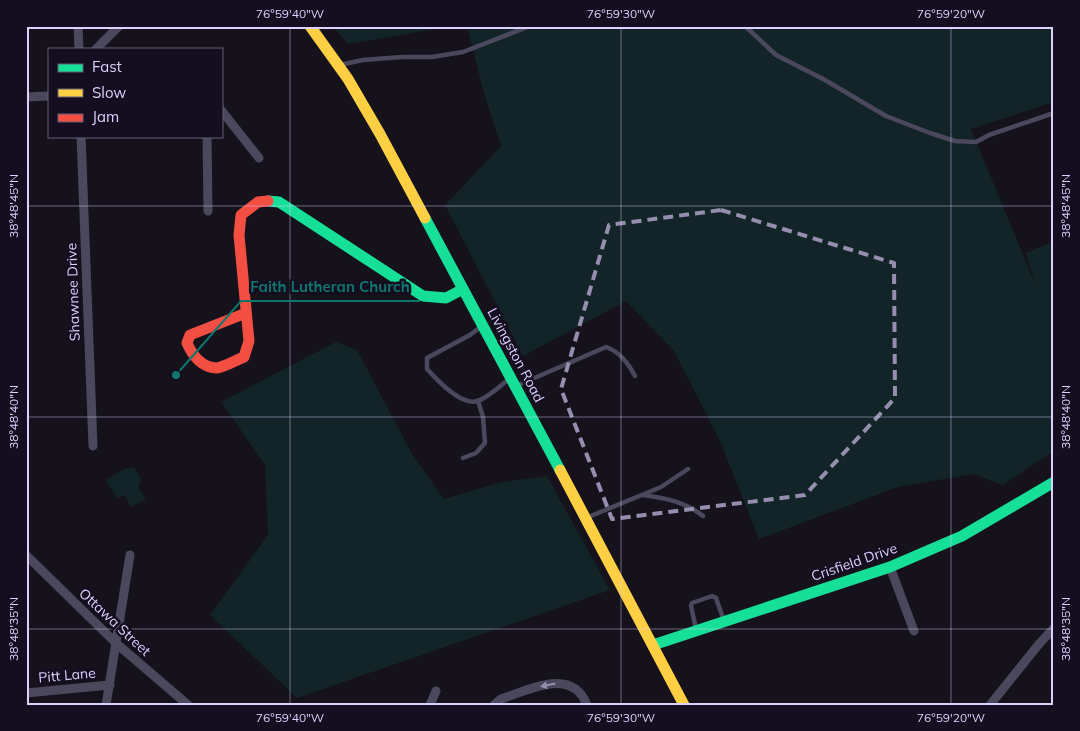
<svg xmlns="http://www.w3.org/2000/svg" width="1080" height="731" font-family="Mulish,sans-serif">
<rect width="100%" height="100%" fill="#15121c"/>
<path fill="#122428" d="M333,26H453L348,44Z
M467,26H1054V102L971,129L1035,284L1026,253L1054,241V451L1003,485L973,474L898,487L759,539L720,441L674,351L626,301L523,356L445,205L501,146L483,90Z
M336,342L357,350L412,454L444,499L502,482L547,476L610,590L297,698L210,615L268,535L265,465L221,402Z
M134,467L141,479L138,487L146,499L131,507L124,495L117,498L106,480L126,468Z"/>
<g fill="none" stroke-linecap="round" stroke-linejoin="round">
<path stroke="#4b485d" stroke-width="4.5" d="M745,26L776,55L825,80L886,116L930,133L955,141L976,142L989,135L1054,113
M339,65L363,60L402,57H432L463,52L530,26
M483,325L470,335L427,358V369C437,380 461,406 477,401C488,398 500,386 509,379
M516,386L606,347C620,352 628,363 635,376
M463,458L476,453L485,443L483,417L478,401
M643,495C665,498 686,502 703,516
M586,518L661,487L688,469
M696,629L691,606L692,603L712,596L716,598L724,621"/>
<path stroke="#4b485d" stroke-width="9" d="M78,26L79,49
M96,49L119,26
M26,97L49,96
M221,110L259,158
M81,136L93,446
M207,136L208,211
M26,555L117,644L188,705
M890,567L914,631
M26,693L110,685
M106,705L130,555
M430,705L436,691
M494,705L501,699C529,690 572,666 587,705
M990,705L1039,644L1054,628"/>
<path stroke="#16e098" stroke-width="11" d="M268,201L279,202L423,296L446,298L463,289
M425,218L560,470
M653,645L890,567L962,536L1054,482"/>
<path stroke="#ffcf43" stroke-width="11" d="M310,26L348,79L380,134L425,218
M560,470L684,705"/>
<path stroke="#f24e42" stroke-width="11" d="M246,313L190,335L187,343C192,355 202,368 217,368C225,367 236,360 244,357L249,341L239,235L241,215L258,202L268,201"/>
</g>
<defs><path id="oneway-solid" d="M-6-.8H1V-3.2L6.5 0L1 3.2V.8H-6Z" transform="scale(1.25)"/></defs>
<use fill="#938cac" href="#oneway-solid" transform="translate(548 685) rotate(168)"/>
<path fill="none" stroke="#968eae" stroke-width="4" stroke-dasharray="10 6" stroke-linejoin="round" d="M721,210L894,263L895,398L805,495L612,519L561,389L609,225Z"/>
<path fill="none" stroke="#dbd1fc" stroke-width="1" stroke-opacity="0.45" d="M290,26V705M621,26V705M951,26V705M26,206H1054M26,417H1054M26,629H1054"/>
<g text-anchor="middle" stroke-width="5" stroke-linejoin="round" paint-order="stroke">
<g font-size="14" fill="#dbd1fc" stroke="#140e20">
<text transform="translate(73 292) rotate(-92)" y="5">Shawnee Drive</text>
<text transform="translate(516 355) rotate(62)" y="5">Livingston Road</text>
<text transform="translate(854 562) rotate(-19)" y="5">Crisfield Drive</text>
<text transform="translate(115 622) rotate(43)" y="5">Ottawa Street</text>
<text transform="translate(67 675) rotate(-5)" y="5">Pitt Lane</text>
</g>
</g>
<path fill="none" stroke="#0f766e" stroke-width="2" d="M176 375L241 301H420"/>
<circle fill="#0f766e" stroke="#140e20" stroke-width="2" cx="176" cy="375" r="5"/>
<g font-size="15" text-anchor="middle" font-weight="bold" fill="#0f766e" stroke="#140e20" stroke-width="5" stroke-linejoin="round" paint-order="stroke">
<text x="330" y="292">Faith Lutheran Church</text>
</g>
<rect width="1080" height="731" fill="none" stroke="#140e20" stroke-width="55"/>
<rect x="48" y="48" width="175" height="90" fill="#140e20" stroke="#645c78"/>
<rect x="58" y="64" width="25" height="8" fill="#16e098" stroke="#645c78"/>
<text x="92" y="72" font-size="15" fill="#dbd1fc">Fast</text>
<rect x="58" y="89" width="25" height="8" fill="#ffcf43" stroke="#645c78"/>
<text x="92" y="98" font-size="15" fill="#dbd1fc">Slow</text>
<rect x="58" y="114" width="25" height="8" fill="#f24e42" stroke="#645c78"/>
<text x="92" y="122" font-size="15" fill="#dbd1fc">Jam</text>
<rect x="28" y="28" width="1024" height="676" fill="none" stroke="#dbd1fc" stroke-width="2"/>
<g font-size="12" text-anchor="middle" fill="#dbd1fc">
<text x="290" y="18">76°59'40"W</text>
<text x="621" y="18">76°59'30"W</text>
<text x="951" y="18">76°59'20"W</text>
<text transform="translate(14 206) rotate(-90)" y="4">38°48'45"N</text>
<text transform="translate(1066 206) rotate(-90)" y="4">38°48'45"N</text>
<text transform="translate(14 417) rotate(-90)" y="4">38°48'40"N</text>
<text transform="translate(1066 417) rotate(-90)" y="4">38°48'40"N</text>
<text transform="translate(14 629) rotate(-90)" y="4">38°48'35"N</text>
<text transform="translate(1066 629) rotate(-90)" y="4">38°48'35"N</text>
<text x="290" y="722">76°59'40"W</text>
<text x="621" y="722">76°59'30"W</text>
<text x="951" y="722">76°59'20"W</text>
</g>
</svg>
